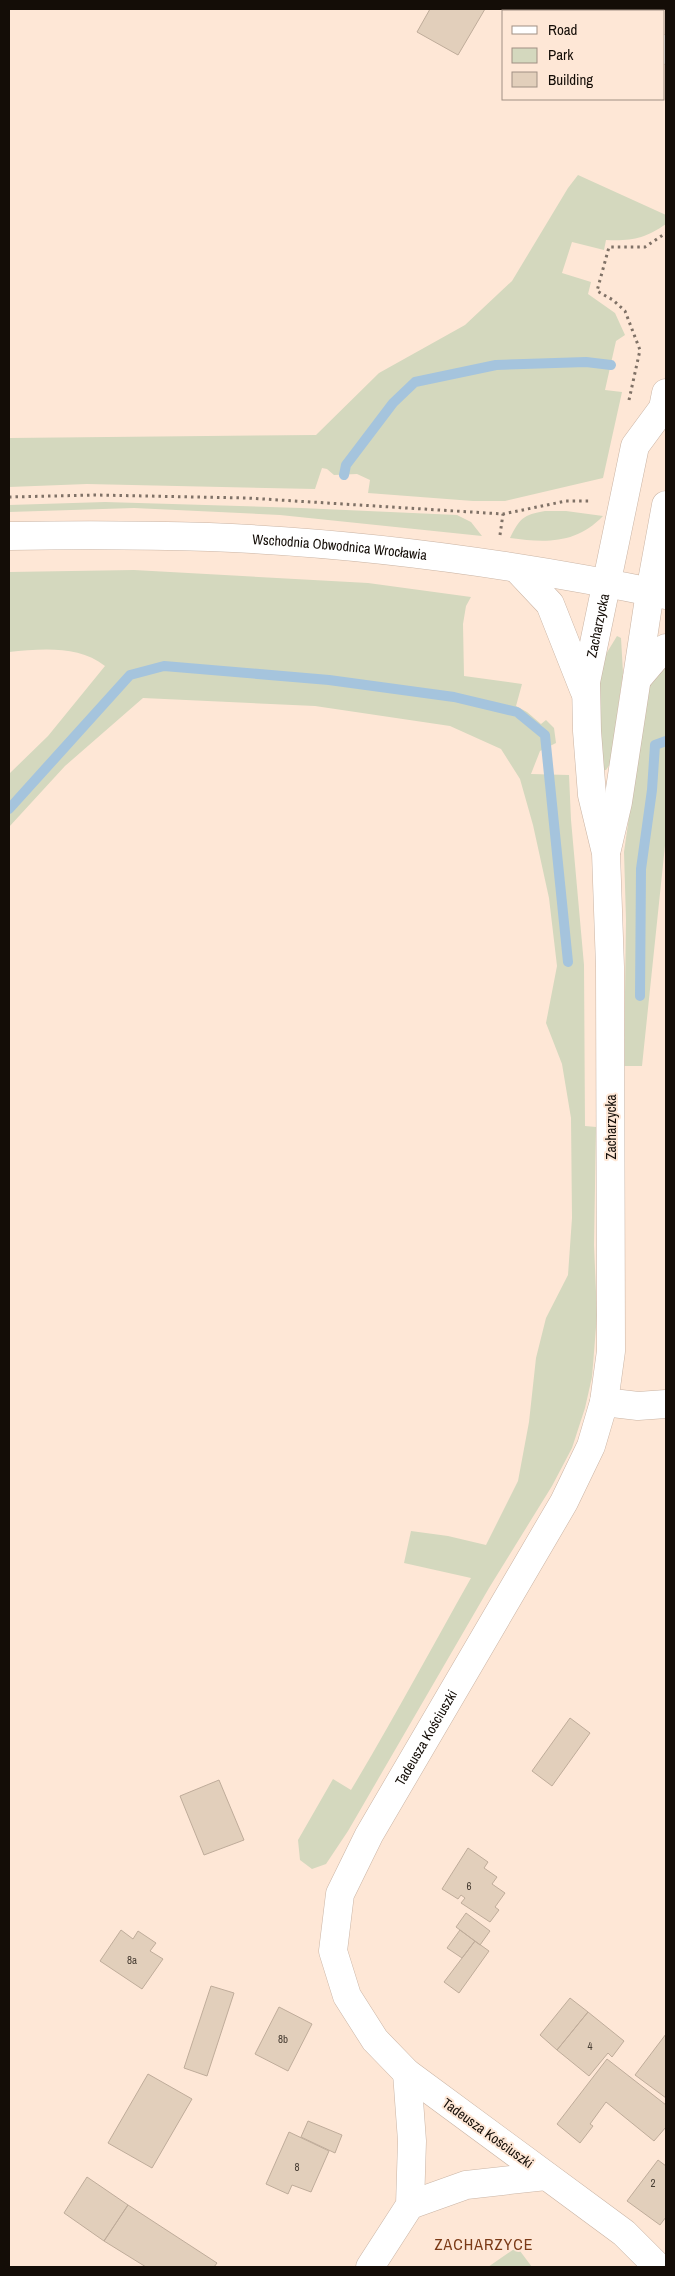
<svg xmlns="http://www.w3.org/2000/svg" width="675" height="2276" font-family="'Archivo Narrow',sans-serif">
<rect width="100%" height="100%" fill="#fee7d6"/>
<path fill="#d4d8be" d="M578,175L666,215V224C644,239 632,241 606,240L604,250L572,242L562,273L591,282L588,294L615,313L625,335L616,341L605,390L622,392L603,478L505,501H473L368,493L370,480L357,474L334,475L327,469L322,468L315,489L87,484L9,487V438L316,435L379,373L465,325L512,281L568,188Z
M105,502L301,508L457,515L471,522L482,536L280,515L134,508L9,512V505Z
M545,511H566L603,516C576,544 546,543 510,538C520,518 523,515 545,511Z
M134,570L368,583L471,597L466,606L463,624L464,676L522,684L516,706L527,712L541,724L546,720L554,728L556,743L540,751L531,774L569,775L571,820L584,965L585,1126L596,1127L594,1245L597,1315L592,1377L585,1408L572,1448L552,1486L489,1588L348,1831L326,1864L312,1869L300,1860L298,1840L333,1779L351,1790C393,1720 431,1649 471,1578L404,1563L411,1531L448,1536L486,1545L518,1481L529,1422L536,1358L546,1318L568,1275L572,1218L571,1118L562,1064L546,1023L557,966L549,898L533,825L520,779L501,749L450,726L315,706L143,698L65,766L9,827V774L48,736L105,666C78,645 41,649 9,652V572Z
M617,636L621,638L623,673L610,764L606,770H604L595,685L603,659Z
M666,659V836L642,1066H624L626,920L624,852L633,789L643,691Z
M517,2247L532,2267H488Z"/>
<g fill="none" stroke-linecap="round" stroke-linejoin="round">
<path stroke="#a5c4dd" stroke-width="10" d="M344,475L346,465L393,403L415,382L496,365L586,362L611,365
M9,809L130,675L164,666L329,680L454,697L517,712L545,735L568,962
M640,996L641,869L652,790L655,745L666,741"/>
</g>
<path fill="#e2cfbb" stroke="#bfac9a" d="M430,9H485L458,55L417,32Z
M570,1718L590,1733L552,1786L532,1771Z
M219,1780L244,1840L204,1855L180,1796Z
M468,1848L488,1862L484,1868L497,1877L492,1884L505,1893L495,1907L499,1910L490,1922L461,1903L465,1898L461,1895L458,1899L442,1889Z
M466,1913L490,1931L480,1945L456,1927Z
M121,1930L133,1939L138,1931L156,1943L150,1951L163,1959L142,1989L100,1961Z
M460,1930L475,1941L462,1958L447,1948Z
M475,1941L489,1951L459,1993L444,1982Z
M211,1986L234,1993L207,2076L184,2068Z
M570,1998L588,2012L557,2050L540,2035Z
M279,2007L312,2024L288,2071L255,2054Z
M588,2012L624,2041L612,2057L608,2053L589,2076L557,2050Z
M666,2034V2098L635,2075Z
M607,2059L666,2105V2127L654,2141L606,2102L590,2124L593,2126L580,2143L557,2124Z
M148,2074L192,2099L152,2168L108,2143Z
M308,2121L342,2135L335,2153L301,2137Z
M289,2132L329,2151L311,2192L292,2185L288,2194L266,2184Z
M658,2160L666,2166V2217L660,2225L627,2201Z
M87,2177L128,2205L104,2241L64,2213Z
M128,2205L217,2263L214,2267H146L104,2241Z"/>
<g fill="none" stroke-linecap="round" stroke-linejoin="round">
<g stroke="#cab4a4" stroke-width="29">
<g id="minor">
<path d="M561,9L567,11"/>
<path d="M664,49L666,50"/>
<path d="M517,569L550,604L584,690"/>
<path d="M637,679L660,652L666,648"/>
<path d="M607,849L618,802L650,592L666,505"/>
<path d="M604,1402L638,1406L666,1404"/>
<path d="M410,2205L466,2185L546,2176"/>
<path d="M370,2267L410,2205L412,2141L407,2073"/>
<path id="s1" d="M658,2267L624,2233L407,2073L375,2040L347,1996L333,1951L340,1894L369,1835L564,1502L591,1446L604,1402L611,1351L610,967L606,853L592,795L587,731L586,682L635,446L663,408L666,393"/>
</g>
</g>
<g stroke="#cab4a4" stroke-width="29">
<g id="major">
<path id="s2" d="M9,536C76,535 142,535 209,537C363,543 516,564 666,595"/>
</g>
</g>
<path stroke="#7f7166" stroke-width="3" stroke-dasharray="2.5 4" stroke-linecap="butt" d="M629,400L640,350L625,311L613,300L597,291L609,247H645L666,233
M9,497L95,495L247,498L503,514L566,501H591
M500,535L503,514"/>
<use href="#minor" stroke="#fff" stroke-width="28"/>
<use href="#major" stroke="#fff" stroke-width="28"/>
</g>
<g text-anchor="middle" stroke-width="4" stroke-linejoin="round" paint-order="stroke">
<g font-size="11" fill="#483e34">
<text x="469" y="1890">6</text>
<text x="132" y="1964">8a</text>
<text x="283" y="2043">8b</text>
<text x="590" y="2050">4</text>
<text x="297" y="2171">8</text>
<text x="653" y="2187">2</text>
</g>
<g font-size="14" fill="#140d07" stroke="#fee7d6">
<text dy="5" stroke="none"><textPath href="#s2" startOffset="331">Wschodnia Obwodnica Wrocławia</textPath></text>
<text dy="5" stroke="none"><textPath href="#s1" startOffset="1860">Zacharzycka</textPath></text>
<text transform="translate(611 1127) rotate(-90)" y="5">Zacharzycka</text>
<text dy="5" stroke="none"><textPath href="#s1" startOffset="699">Tadeusza Kościuszki</textPath></text>
<text transform="translate(488 2133) rotate(36)" y="5">Tadeusza Kościuszki</text>
</g>
<g font-size="16" letter-spacing="1" fill="#7b3b18" stroke="#fee7d6">
<text x="484" y="2250">ZACHARZYCE</text>
</g>
</g>
<rect width="675" height="2276" fill="none" stroke="#140d07" stroke-width="20"/>
<rect x="502" y="10" width="162" height="90" fill="#fee7d6" stroke="#a09083"/>
<rect x="512" y="26" width="25" height="8" fill="#ffffff" stroke="#a09083"/>
<text x="548" y="35" font-size="15" fill="#140d07">Road</text>
<rect x="512" y="48" width="25" height="15" fill="#d4d8be" stroke="#a09083"/>
<text x="548" y="60" font-size="15" fill="#140d07">Park</text>
<rect x="512" y="72" width="25" height="15" fill="#e2cfbb" stroke="#a09083"/>
<text x="548" y="85" font-size="15" fill="#140d07">Building</text>
</svg>
